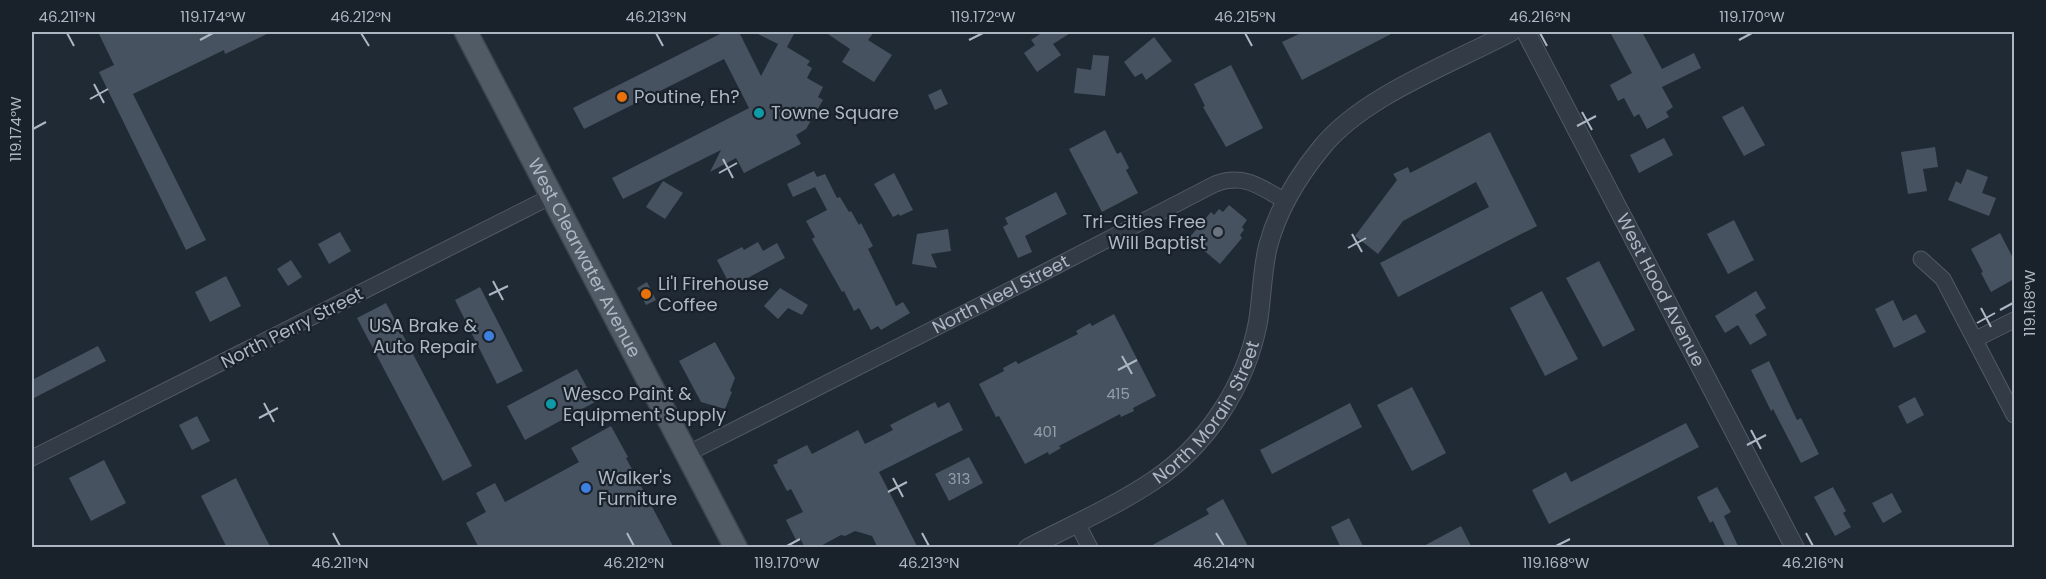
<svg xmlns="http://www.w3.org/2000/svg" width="2046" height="579" font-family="Poppins,sans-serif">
<rect width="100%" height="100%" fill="#202a35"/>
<path fill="#46525f" d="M98,32H271L225,54L224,50L133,94L206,240L186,250L99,72L114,65Z
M724,32H739L761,76L778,44L754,32H795L787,47L810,61L807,65L812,68L807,78L823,87L818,97L823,100L806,129L796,135L801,144L744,173L736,158L710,172L721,150L623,199L612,178L749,108L724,59L584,129L573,108Z
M825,32H874L868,40L892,55L874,82L842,62L850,49Z
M1043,32H1072L1053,44L1061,55L1037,72L1024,53L1035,45L1031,40Z
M1303,32H1395L1302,80L1282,42Z
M1610,32H1642L1662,69L1694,53L1701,68L1662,87L1673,107L1666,112L1669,117L1647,129L1639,114L1634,117L1624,98L1618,101L1610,85L1632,73Z
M1154,37L1172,61L1146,80L1142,73L1135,77L1124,62Z
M1093,55L1109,56L1105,96L1074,93L1077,68L1091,70Z
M1231,65L1263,128L1226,147L1203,107L1205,106L1194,84Z
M941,89L948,104L935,110L928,95Z
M1743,106L1765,145L1744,156L1722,117Z
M1105,130L1117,154L1121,152L1129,168L1126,170L1138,193L1102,212L1069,149Z
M1490,132L1537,226L1398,297L1380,263L1489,207L1476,182L1403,221L1378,254L1355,236L1397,180L1393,174L1408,167L1410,173Z
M1664,138L1673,155L1639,173L1630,155Z
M1935,147L1938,167L1923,169L1927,191L1908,194L1901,152Z
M1967,169L1988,177L1982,193L1996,198L1989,216L1948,200L1956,181L1961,184Z
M814,171L817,177L825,174L837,198L840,197L849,212L851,211L859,225L861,223L873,246L868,249L896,306L903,302L910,313L881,330L878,326L871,330L859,308L854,311L844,291L842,292L812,239L815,237L806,221L827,210L815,187L793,197L787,184Z
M894,173L913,210L900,216L899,214L893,217L874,184Z
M663,181L683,193L665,219L646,207Z
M1056,192L1067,214L1025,236L1032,252L1018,258L1003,227L1008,224L1005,218Z
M1229,205L1247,220L1242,227L1244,230L1240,235L1242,238L1220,264L1189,238L1211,212L1214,215L1219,209L1223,212Z
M1734,220L1754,260L1728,274L1707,234Z
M948,229L951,251L931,254L937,268L912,264L917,234Z
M340,232L351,251L329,264L318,244Z
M2000,233L2014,260V279L1991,292L1981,273L1983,272L1971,249Z
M758,242L763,251L777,243L785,258L731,287L717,260L742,247L744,250Z
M291,260L302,277L288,286L277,269Z
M1599,261L1635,330L1603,347L1566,278Z
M226,276L241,306L210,322L195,292Z
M647,282L656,300L646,305L637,288Z
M480,287L523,371L497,384L455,300Z
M780,288L808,305L802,315L788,308L778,319L764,306Z
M1542,291L1578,359L1545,376L1510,308Z
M1756,291L1766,308L1755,315L1767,335L1750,345L1738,325L1725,333L1715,316Z
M1893,300L1903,321L1916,314L1926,332L1894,348L1875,309Z
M386,303L472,466L443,481L357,318Z
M1114,314L1156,396L1133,408L1134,411L1121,417L1120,414L1059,446L1061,448L1049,455L1048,452L1025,464L999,416L996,417L979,384L1004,371L1003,368L1016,361L1018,364L1078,334L1076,331L1090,323L1092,326Z
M715,342L735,378L730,391L732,392L725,409L701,402L679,361Z
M98,346L106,361L32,399V380Z
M1769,361L1797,420L1801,418L1819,454L1801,463L1773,409L1771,411L1751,370Z
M577,369L595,402L525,440L507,406Z
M1412,387L1446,453L1412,471L1377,405Z
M1915,397L1924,415L1907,424L1898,406Z
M935,402L938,408L949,402L963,430L879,472L918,548H878L872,536L855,531L845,536L841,535L817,548H805L800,538L796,540L786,520L803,512L791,489L787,491L773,465L778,463L777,460L807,445L812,454L858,430L865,444L893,430L890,425Z
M1350,403L1362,427L1272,474L1260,450Z
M197,416L210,441L192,450L179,425Z
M1686,423L1699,447L1549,524L1532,490L1566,472L1571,482Z
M611,426L628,457L626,458L674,548H479L466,523L486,512L476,493L495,483L505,502L579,462L571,448Z
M969,457L983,483L949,501L935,474Z
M104,460L126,503L91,521L69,478Z
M236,478L260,527L271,548H227L201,496Z
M1717,487L1731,512L1724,516L1739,548H1726L1713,521L1710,523L1697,497Z
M1833,487L1846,511L1843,513L1851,527L1835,536L1814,497Z
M1892,493L1902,512L1883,523L1872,503Z
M1223,499L1249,548H1147L1209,514L1206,509Z
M1349,518L1364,548H1341L1331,527Z
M1461,526L1472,548H1420Z"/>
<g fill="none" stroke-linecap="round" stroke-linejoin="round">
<g stroke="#515a64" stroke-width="17">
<g id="minor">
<path d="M1921,259L1943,279L2014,415"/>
<path d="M1976,339L2014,320"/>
<path id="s1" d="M687,454L1006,292L1215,184C1244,173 1261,187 1285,201"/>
<path d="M32,458L552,196"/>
<path d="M1077,523L1090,548"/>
</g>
</g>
<g stroke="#515a64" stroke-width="20">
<g id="tertiary">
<path id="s2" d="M1526,32L1795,548"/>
<path id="s3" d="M1028,548C1070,526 1114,507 1153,481C1206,446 1246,386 1258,322C1262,297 1262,271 1268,246C1278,209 1298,176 1322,147C1363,96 1453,63 1511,32"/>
</g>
</g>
<g stroke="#3d454f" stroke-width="25">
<g id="primary">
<path id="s4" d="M466,32L736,548"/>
</g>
</g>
<use href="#minor" stroke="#333c46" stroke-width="15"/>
<use href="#tertiary" stroke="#333c46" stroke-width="18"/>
<use href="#primary" stroke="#515b66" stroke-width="22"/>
</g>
<path fill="none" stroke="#adb7c3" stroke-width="2" d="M67,33L74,46M361,33L369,46M656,33L663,46M1245,33L1252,46M1540,33L1547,46M200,40L213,33M969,40L983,33M1739,40L1752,33M94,84L104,103M90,99L108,89M1582,112L1592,130M1577,126L1596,116M33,129L46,122M723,159L733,178M719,173L737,163M1352,234L1362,252M1348,248L1366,238M493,281L503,300M489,295L508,286M1981,308L1991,327M2000,310L2013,303M1977,323L1995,313M1122,356L1132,374M1118,370L1137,360M264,403L274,422M259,418L278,408M1751,430L1761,449M1747,445L1766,435M893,478L903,497M888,492L907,482M333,533L340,546M627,533L634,546M922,533L929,546M1216,533L1224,546M1806,533L1813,546M787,546L800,539M1556,546L1570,539"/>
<g fill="#e8710a" stroke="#19212a" stroke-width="2">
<circle cx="622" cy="97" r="6"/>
<circle cx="646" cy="294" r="6"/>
</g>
<g fill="#0f9aa8" stroke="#19212a" stroke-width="2">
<circle cx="759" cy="113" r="6"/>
<circle cx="551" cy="404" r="6"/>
</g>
<circle fill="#6b7280" stroke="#19212a" stroke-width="2" cx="1218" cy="232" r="6"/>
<g fill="#3f7fe0" stroke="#19212a" stroke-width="2">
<circle cx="489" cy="336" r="6"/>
<circle cx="586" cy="488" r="6"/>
</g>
<g text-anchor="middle" stroke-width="4.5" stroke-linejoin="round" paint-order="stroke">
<g font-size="15" fill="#939eaa">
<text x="1118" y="399">415</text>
<text x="1045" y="437">401</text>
<text x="959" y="484">313</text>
</g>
<g font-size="18" fill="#adb7c3" stroke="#19212a" text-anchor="start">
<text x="634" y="103">Poutine, Eh?</text>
<text x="771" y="119">Towne Square</text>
<text x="1206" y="228" text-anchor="end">Tri-Cities Free<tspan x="1206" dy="21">Will Baptist</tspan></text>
<text x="658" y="290">Li'l Firehouse<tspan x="658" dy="21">Coffee</tspan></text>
<text x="477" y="332" text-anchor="end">USA Brake &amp;<tspan x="477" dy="21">Auto Repair</tspan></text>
<text x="563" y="400">Wesco Paint &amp;<tspan x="563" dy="21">Equipment Supply</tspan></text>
<text x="598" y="484">Walker's<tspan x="598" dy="21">Furniture</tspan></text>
</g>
<g font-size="18" fill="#adb7c3" stroke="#19212a">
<text dy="6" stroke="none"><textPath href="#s4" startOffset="255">West Clearwater Avenue</textPath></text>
<text dy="6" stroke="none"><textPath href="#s2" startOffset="291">West Hood Avenue</textPath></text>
<text dy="6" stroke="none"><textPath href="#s1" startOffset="352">North Neel Street</textPath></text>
<text transform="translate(292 328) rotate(-27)" y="6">North Perry Street</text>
<text dy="6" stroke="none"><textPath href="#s3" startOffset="231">North Morain Street</textPath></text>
</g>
</g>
<rect width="2046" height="579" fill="none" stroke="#19212a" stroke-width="66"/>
<rect x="33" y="33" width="1980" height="513" fill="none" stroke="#adb7c3" stroke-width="2"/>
<g font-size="15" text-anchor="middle" fill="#adb7c3">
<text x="67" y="22">46.211°N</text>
<text x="213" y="22">119.174°W</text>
<text x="361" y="22">46.212°N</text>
<text x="656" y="22">46.213°N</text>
<text x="983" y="22">119.172°W</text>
<text x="1245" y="22">46.215°N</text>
<text x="1540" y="22">46.216°N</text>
<text x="1752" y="22">119.170°W</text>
<text transform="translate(16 129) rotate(-90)" y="5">119.174°W</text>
<text transform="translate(2030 303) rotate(-90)" y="5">119.168°W</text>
<text x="340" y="568">46.211°N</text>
<text x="634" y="568">46.212°N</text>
<text x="787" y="568">119.170°W</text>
<text x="929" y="568">46.213°N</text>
<text x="1224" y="568">46.214°N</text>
<text x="1556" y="568">119.168°W</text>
<text x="1813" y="568">46.216°N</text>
</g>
</svg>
